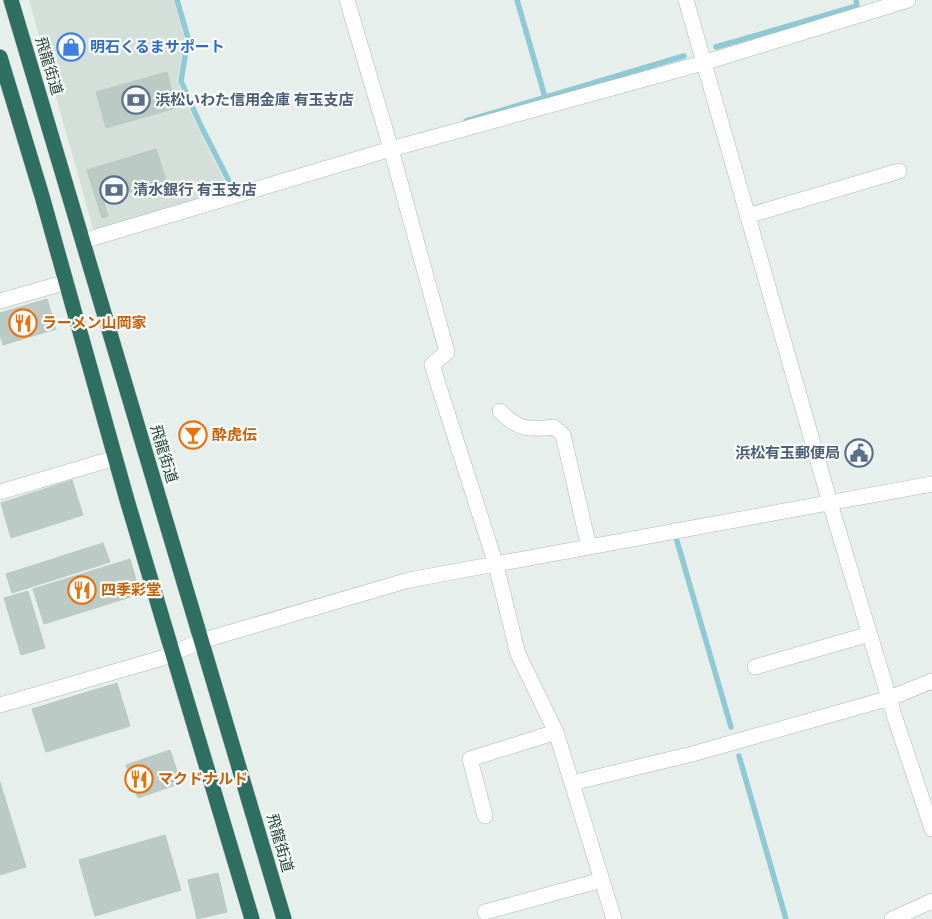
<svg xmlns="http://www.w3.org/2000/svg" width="932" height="919" font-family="Overpass,'Noto Sans JP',sans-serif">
<rect width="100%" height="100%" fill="#e6efeb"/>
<path fill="#d4dfda" d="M29,0H174L185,40L177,81L196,124L230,192L94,232Z"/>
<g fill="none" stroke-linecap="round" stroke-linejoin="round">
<path stroke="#8ec9d4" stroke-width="5.5" d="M177,0L188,38L181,81L200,124L234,191L239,189
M517,0L545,97
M716,47L857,6L856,0
M466,121L684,56
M677,541L731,727
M739,756L786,919"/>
</g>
<path fill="#bbcac4" stroke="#b8c9c2" d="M167,72L176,108L106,128L96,92Z
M156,149L166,180L103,200L108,216L102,218L87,170Z
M47,299L56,329L3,345L0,335V313Z
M72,480L83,515L11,538L1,503Z
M103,543L110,562L12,593L6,574Z
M130,559L140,594L44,624L33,589Z
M28,591L45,648L21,655L4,598Z
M117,683L130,726L46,752L32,709Z
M170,750L181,783L138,798L126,765Z
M0,782L26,867L0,875Z
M165,835L181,890L95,916L79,860Z
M218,873L227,912L197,919L188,880Z"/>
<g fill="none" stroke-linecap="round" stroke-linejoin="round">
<g stroke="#a8b8b2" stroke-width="16">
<path id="minor" d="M347,0L391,149L447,352L432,365L496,565L518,654L556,732L614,919
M686,0L830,503L895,718L932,829
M747,216L899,171
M83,241L391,149L703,63L908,0
M0,301L67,282
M500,411C518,430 530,430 554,427L563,435L589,547
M0,492L115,458
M755,667L870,634
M0,705L162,658L201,641L409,580L932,484
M572,783L692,754L890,698L932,681
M485,816L470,759L556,732
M485,912L602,880
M892,919L932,901"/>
</g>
<g stroke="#c2cac8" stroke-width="16">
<path id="highway" d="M11,0L284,919
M0,57L42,196L127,500L252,919"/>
</g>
<use href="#minor" stroke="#fff" stroke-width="15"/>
<use href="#highway" stroke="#2f6f62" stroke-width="15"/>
</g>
<defs>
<g id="shop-ring" transform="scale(1.4375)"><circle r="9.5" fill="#f7fbf9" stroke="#3f7fe0" stroke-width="1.5"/><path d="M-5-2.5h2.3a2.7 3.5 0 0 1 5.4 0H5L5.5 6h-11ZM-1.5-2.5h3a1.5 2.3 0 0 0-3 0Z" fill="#3f7fe0"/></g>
<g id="bank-ring" transform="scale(1.4375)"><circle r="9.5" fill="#f7fbf9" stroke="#5c6f8a" stroke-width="1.5"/><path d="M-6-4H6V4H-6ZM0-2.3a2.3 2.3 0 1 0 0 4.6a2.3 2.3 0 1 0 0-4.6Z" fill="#5c6f8a"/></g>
<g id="restaurant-ring" transform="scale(1.4375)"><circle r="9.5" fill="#f7fbf9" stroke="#e8710a" stroke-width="1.5"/><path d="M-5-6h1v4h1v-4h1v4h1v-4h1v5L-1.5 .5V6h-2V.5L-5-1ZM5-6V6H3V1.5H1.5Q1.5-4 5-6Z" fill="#e8710a"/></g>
<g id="bar-ring" transform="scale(1.4375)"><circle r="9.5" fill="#f7fbf9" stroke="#e8710a" stroke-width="1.5"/><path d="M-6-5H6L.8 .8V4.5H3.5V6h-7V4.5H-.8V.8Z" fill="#e8710a"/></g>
<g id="civic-ring" transform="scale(1.4375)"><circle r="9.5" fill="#f7fbf9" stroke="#5c6f8a" stroke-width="1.5"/><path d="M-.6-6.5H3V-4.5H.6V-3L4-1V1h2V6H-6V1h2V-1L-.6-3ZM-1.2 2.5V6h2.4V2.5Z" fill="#5c6f8a"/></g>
</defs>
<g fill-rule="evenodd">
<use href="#shop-ring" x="71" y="47"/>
<use href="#bank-ring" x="136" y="100"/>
<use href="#bank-ring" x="114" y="190"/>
<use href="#restaurant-ring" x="23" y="323"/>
<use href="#bar-ring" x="193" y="435"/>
<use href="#civic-ring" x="859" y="453"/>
<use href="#restaurant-ring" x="82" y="590"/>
<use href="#restaurant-ring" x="139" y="779"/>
</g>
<g text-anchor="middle" stroke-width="4.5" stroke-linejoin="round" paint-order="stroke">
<g font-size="15" font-weight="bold" fill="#366cbe" stroke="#f7fbf9" text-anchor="start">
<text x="90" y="52">明石くるまサポート</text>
</g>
<g font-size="15" fill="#24423a" stroke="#f7fbf9">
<text transform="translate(49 66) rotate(73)" y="5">飛龍街道</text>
<text transform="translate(164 454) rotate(73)" y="5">飛龍街道</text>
<text transform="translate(280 843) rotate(74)" y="5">飛龍街道</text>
</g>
<g font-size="15" font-weight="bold" fill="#4e5e75" stroke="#f7fbf9" text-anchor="start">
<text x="155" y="105">浜松いわた信用金庫 有玉支店</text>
<text x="133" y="195">清水銀行 有玉支店</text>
<text x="840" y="458" text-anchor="end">浜松有玉郵便局</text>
</g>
<g font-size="15" font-weight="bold" fill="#c56008" stroke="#f7fbf9" text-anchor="start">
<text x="42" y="328">ラーメン山岡家</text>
<text x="212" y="440">酔虎伝</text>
<text x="101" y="595">四季彩堂</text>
<text x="158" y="784">マクドナルド</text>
</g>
</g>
</svg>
